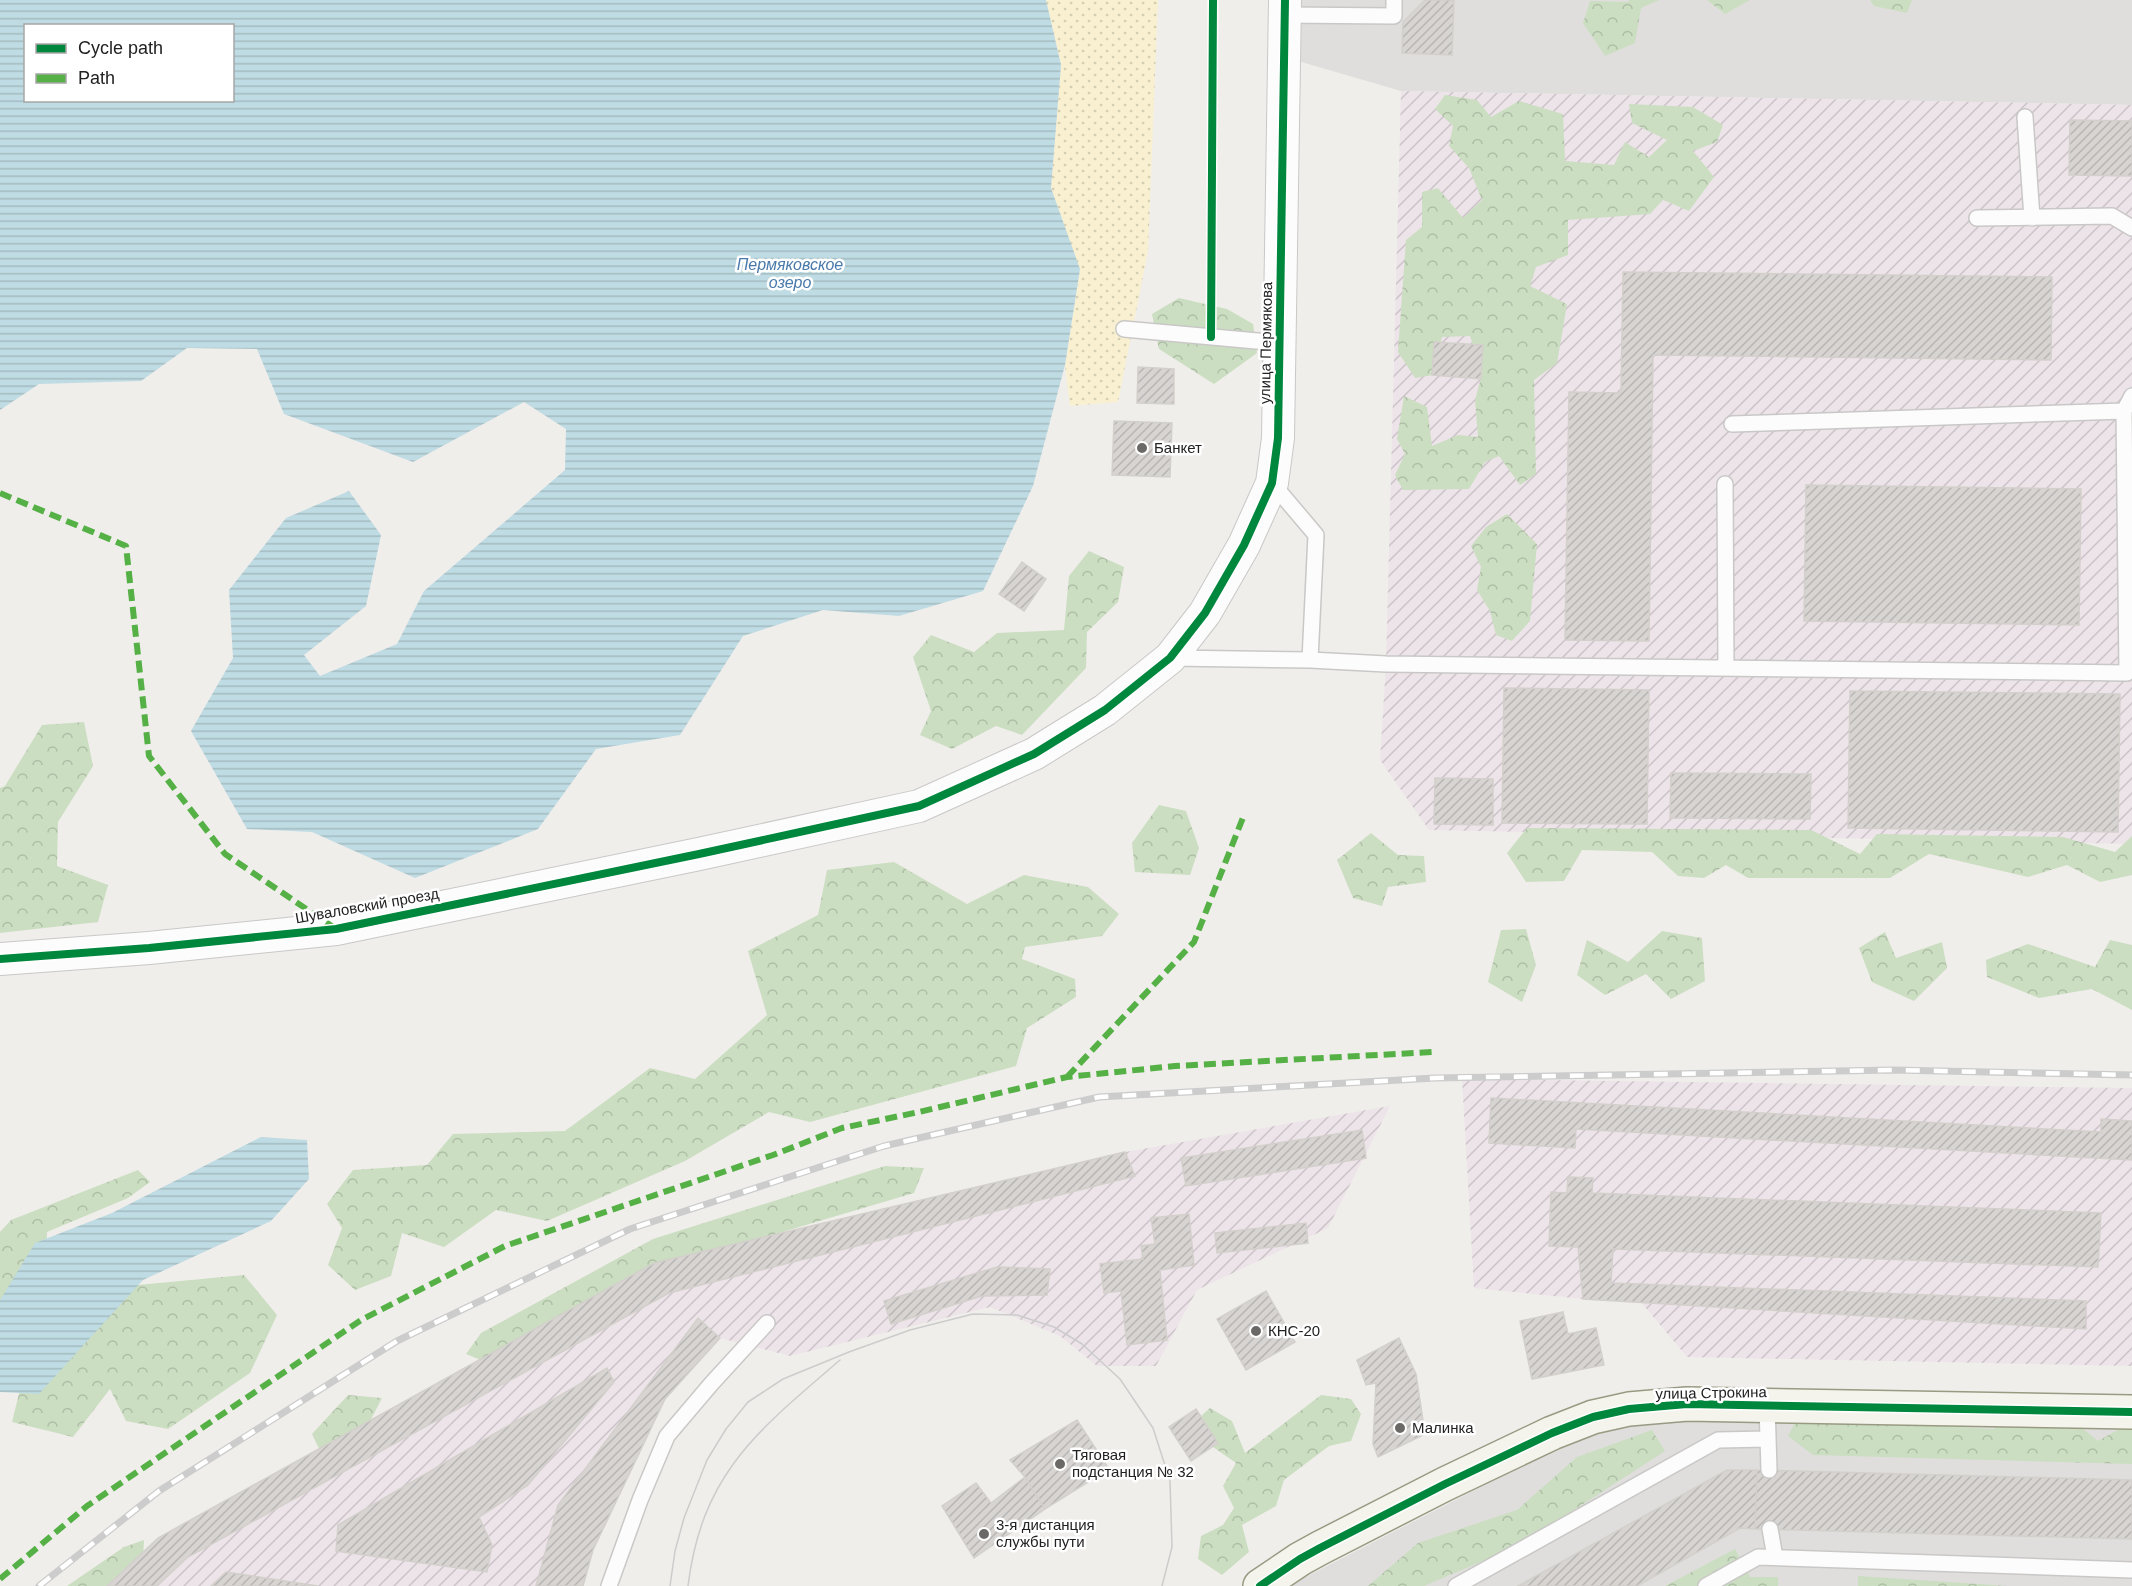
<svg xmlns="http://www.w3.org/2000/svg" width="2132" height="1586" font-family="Helvetica,sans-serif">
<defs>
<pattern id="industrial-furrows" width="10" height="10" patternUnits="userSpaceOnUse" patternTransform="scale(1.5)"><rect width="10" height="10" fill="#ede4e9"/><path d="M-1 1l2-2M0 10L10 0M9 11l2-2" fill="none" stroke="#cbc3c8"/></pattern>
<pattern id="forest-crowns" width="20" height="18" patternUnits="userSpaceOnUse" patternTransform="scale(1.5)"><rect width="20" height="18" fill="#cbdec1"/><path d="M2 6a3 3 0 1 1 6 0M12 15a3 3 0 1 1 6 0" fill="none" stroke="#aebea6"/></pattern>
<pattern id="sand-dots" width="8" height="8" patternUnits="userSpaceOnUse" patternTransform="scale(1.5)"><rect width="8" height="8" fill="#f8f0d0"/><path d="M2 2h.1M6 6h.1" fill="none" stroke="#d4ceb2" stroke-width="1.8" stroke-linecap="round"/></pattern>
<pattern id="water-rules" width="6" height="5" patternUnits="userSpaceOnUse" patternTransform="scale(1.5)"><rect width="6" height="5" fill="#bfdbe3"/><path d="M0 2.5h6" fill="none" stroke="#a4bcc2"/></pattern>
<pattern id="building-hatch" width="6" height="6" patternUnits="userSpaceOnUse" patternTransform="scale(1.5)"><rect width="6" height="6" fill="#d7d4d2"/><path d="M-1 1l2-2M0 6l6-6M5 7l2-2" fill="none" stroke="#b8b6b4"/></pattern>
</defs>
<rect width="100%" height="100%" fill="#f0eeeb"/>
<path fill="#dfdedc" d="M1300,0H2132V105L1401,91L1298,61Z
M1684,1416L2132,1423V1586H1288L1580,1436L1629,1423Z"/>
<path fill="url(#industrial-furrows)" d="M1401,91L2132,105V844L1429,830L1380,760L1386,664Z
M1462,1079L2132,1088V1366L1687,1357L1640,1301L1583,1299L1474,1288Z
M1390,1106L1328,1228L1197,1290L1156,1366H1097L1060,1336L990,1307L790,1356L720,1338L665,1399L593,1550L583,1586H107L158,1538L654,1263L1125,1152Z"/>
<path fill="url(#forest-crowns)" d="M1629,0H1659L1641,8L1635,43L1605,56L1583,23L1590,1L1629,2Z
M1707,0H1750L1725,14Z
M1870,0H1912L1907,13L1874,6Z
M1445,95L1477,100L1491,117L1519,101L1563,114L1565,161L1614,165L1625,142L1649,157L1667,140L1632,123L1629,104L1693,107L1723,125L1717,142L1693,151L1714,177L1689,211L1663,200L1650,214L1568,220V255L1536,267L1530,286L1567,304L1557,363L1534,380L1536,474L1520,485L1499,456L1485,462L1469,489L1403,490L1395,475L1405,454L1397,439L1404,396L1427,407L1432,446L1458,435L1478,437L1475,400L1482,374L1470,336L1442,337L1433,375L1415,378L1398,352L1406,240L1422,227V192L1438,188L1463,218L1482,200L1469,168L1449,146L1453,126L1435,109Z
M1179,298L1227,309L1253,324L1257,353L1214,384L1159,349L1152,314Z
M1507,514L1537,544L1530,621L1512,641L1496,635L1490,611L1477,590L1481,567L1471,546L1486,527Z
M1089,551L1124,567L1118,602L1087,632L1086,668L1022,735L996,726L952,749L920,735L931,711L913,657L931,635L974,652L997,633L1064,630L1069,576Z
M84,722L93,766L58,822L57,866L108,885L98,922L0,933V788L5,786L42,725Z
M1159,805L1186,811L1199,848L1190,875L1135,872L1132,843Z
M1527,828L1811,830L1860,854L1877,834L2063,837L2115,852L2132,836V875L2100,882L2067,865L2028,877L1929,854L1890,878H1748L1726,865L1704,878L1678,876L1652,852L1582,850L1564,881L1526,882L1507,853Z
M1371,833L1398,855L1424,856L1426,882L1388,887L1382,906L1353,898L1337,860Z
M894,862L967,904L1024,875L1088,887L1119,914L1102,936L1025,947L1022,959L1075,979L1076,997L1027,1028L1016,1066L810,1122L769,1112L685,1161L547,1221L496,1210L444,1247L402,1233L391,1276L355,1290L328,1265L342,1228L327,1204L353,1170L427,1165L453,1134L565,1131L650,1068L695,1079L767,1015L748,951L818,915L827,870Z
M1526,929L1536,965L1522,1002L1488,982L1501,930Z
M1662,931L1702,938L1705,981L1671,999L1646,974L1605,995L1577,975L1587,940L1628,962Z
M1885,932L1896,958L1942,942L1947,968L1914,1001L1872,982L1859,948Z
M2110,940L2132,945V1010L2092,989L2039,998L1987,977L1986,960L2028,944L2095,967Z
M885,1166L924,1168L914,1193L654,1270L488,1363L466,1354L481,1333L653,1239Z
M138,1170L150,1182L128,1198L47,1232L45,1303L0,1348V1232L11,1220Z
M244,1275L277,1315L250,1373L168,1429L126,1421L110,1389L73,1437L12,1422L29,1353L106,1288Z
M348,1395L382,1398L366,1429L321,1453L312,1434Z
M1321,1395L1351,1399L1361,1414L1351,1441L1329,1446L1284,1480L1276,1506L1242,1525L1249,1552L1222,1575L1198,1559L1201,1536L1223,1525L1234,1508L1223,1486L1236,1463L1203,1440L1200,1417L1210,1408L1232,1421L1245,1453Z
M1798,1417L1993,1429L2014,1418L2078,1425L2098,1441L2123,1427H2132V1464L1813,1455L1788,1436Z
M1652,1430L1665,1451L1520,1545L1424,1586H1368L1418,1543L1517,1510L1577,1457Z
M144,1540L143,1559L116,1586H67L124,1547Z
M1735,1549L1750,1577H1778V1586H1665Z
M1858,1576L2008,1586H1858Z"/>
<path fill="url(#sand-dots)" d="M1046,0H1158L1148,251L1118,402L1070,406L1065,365L1080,270L1051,188L1061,65Z"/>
<path fill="url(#water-rules)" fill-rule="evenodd" d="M0,0H1046L1061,65L1051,188L1080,269L1065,365L1033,486L983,591L899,616L823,610L743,636L680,735L596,749L538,829L415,878L312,832L247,829L191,731L233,658L229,590L286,518L349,491L381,535L366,606L304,655L320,676L397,644L424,591L565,470L566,429L524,402L413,462L284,414L257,349L187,348L141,381L39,384L0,410ZM26,26H232V100H26Z
M261,1137L307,1140L309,1179L271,1221L143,1280L39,1394L0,1392V1300L35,1243L112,1213Z"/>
<path fill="url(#building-hatch)" stroke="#d3d0cc" stroke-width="1.5" d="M1425,0H1454L1452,55L1402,53L1403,22Z
M2070,120L2132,121V176L2069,175Z
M1623,272L2052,277L2051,360L1653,355L1649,641L1565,640L1569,392L1621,393Z
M1434,342L1483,345L1481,379L1432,375Z
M1138,367L1174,369V404L1137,403Z
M1114,421L1172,423L1170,477L1112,475Z
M1806,485L2081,489L2079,625L1804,621Z
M1022,562L1046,579L1024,611L999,594Z
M1504,688L1649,690L1647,824L1502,823Z
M1850,691L2120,694L2118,832L1848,828Z
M1671,773L1811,774L1810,819L1670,818Z
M1435,778L1493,779V825L1434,824Z
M1491,1098L2101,1132V1119L2132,1121V1160L1576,1129L1575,1148L1489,1143Z
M1362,1130L1366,1158L1186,1186L1181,1158Z
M1125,1152L1135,1176L669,1293L188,1557L157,1586H107L158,1538L654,1263Z
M1568,1177L1593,1178L1592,1193L2101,1213L2098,1267L1613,1249L1611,1283L2086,1301V1329L1583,1299L1578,1247L1549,1246L1551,1192L1567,1193Z
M1189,1214L1194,1265L1160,1270L1167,1340L1127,1345L1121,1291L1104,1293L1100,1264L1143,1259L1141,1246L1155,1244L1151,1218Z
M1306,1223L1308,1243L1217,1253L1215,1233Z
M997,1267L1050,1269L1047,1295L982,1296L891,1324L884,1301Z
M1266,1291L1295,1342L1246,1370L1217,1319Z
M1563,1312L1568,1334L1596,1328L1604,1365L1532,1379L1520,1321Z
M698,1318L720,1338L665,1399L593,1550L583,1586H536L558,1505Z
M1399,1338L1416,1374L1425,1434L1378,1457L1373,1444L1376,1383L1366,1385L1357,1360Z
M607,1368L614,1382L528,1485L479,1517L492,1545L487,1572L336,1551L338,1525Z
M1196,1409L1218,1443L1191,1461L1169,1427Z
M1077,1420L1109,1469L1045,1509L1025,1477L1010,1460Z
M1727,1470H1757L1755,1529L1740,1528L1637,1586H1518Z
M1757,1470L2132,1480V1539L1755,1529Z
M1025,1477L1045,1509L974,1558L942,1506L976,1483L991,1503Z
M226,1572L318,1586H211Z"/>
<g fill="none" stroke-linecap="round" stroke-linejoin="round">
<g stroke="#c9c8c7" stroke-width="18">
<path id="lane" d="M1285,15L1394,16V0
M2025,117L2032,218
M1977,218L2112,216L2132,228
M1124,329L1279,343
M2124,411L2132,396
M1272,483L1316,535L1310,660
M1725,484L1726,668
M1171,658L1310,660L1386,664L2127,673L2124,411L1732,424
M1767,1405L1769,1470
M1770,1529L1775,1557
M609,1586L640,1500L667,1436L712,1383L767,1323
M1456,1586L1718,1440L1768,1439
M1706,1586L1758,1557L2132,1570"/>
</g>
<g stroke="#c9c8c7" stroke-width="34">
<path id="street" d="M0,959L149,948L336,929L699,854L919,806L1034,754L1105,710L1170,658L1205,613L1244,545L1272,483L1278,438L1285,0"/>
</g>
<g stroke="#999a82" stroke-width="36">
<path id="secondary" d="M1260,1586L1300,1559L1320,1548L1445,1484L1552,1433L1593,1417L1629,1409L1687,1404L2132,1412"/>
</g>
<use href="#lane" stroke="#fdfcfc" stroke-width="15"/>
<use href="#street" stroke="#fdfcfc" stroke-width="32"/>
<use href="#secondary" stroke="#f4f4ed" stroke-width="33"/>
<path stroke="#ccc" stroke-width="1.5" d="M670,1586L675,1551L684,1518L707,1460L726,1429L748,1402L783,1379L849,1352L910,1330L973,1314L1017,1315L1054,1327L1082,1344L1120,1379L1153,1428L1170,1481L1172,1547L1162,1586
M688,1586C702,1472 759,1430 840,1360"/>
<g stroke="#ccc" stroke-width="7">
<path id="rail" d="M39,1586L159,1491L397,1341L630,1229L884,1146L1099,1097L1435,1078L1894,1070L2132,1075"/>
</g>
<use href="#rail" stroke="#fff" stroke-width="4.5" stroke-dasharray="14" stroke-linecap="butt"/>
<path stroke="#55b145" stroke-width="6" stroke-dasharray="12 6" stroke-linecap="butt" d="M0,493L126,546L149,756L225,854L336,929
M1067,1077L1194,942L1244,815
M0,1579L87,1506L361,1320L505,1246L773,1155L842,1128L919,1112L1067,1077L1175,1066L1432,1052"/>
<g stroke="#fff" stroke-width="11">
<path id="cycleway" d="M1211,337L1213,0
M0,959L149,948L336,929L699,854L919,806L1034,754L1105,710L1170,658L1205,613L1244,545L1272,483L1278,438L1285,0
M1260,1586L1300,1559L1320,1548L1445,1484L1552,1433L1593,1417L1629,1409L1687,1404L2132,1412"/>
</g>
<use href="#cycleway" stroke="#00873e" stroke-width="8"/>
</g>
<g fill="#6a6968" stroke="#fff" stroke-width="2">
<circle cx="1142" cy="448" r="6"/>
<circle cx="1256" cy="1331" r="6"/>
<circle cx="1400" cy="1428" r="6"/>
<circle cx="1060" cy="1464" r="6"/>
<circle cx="984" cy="1534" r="6"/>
</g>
<g text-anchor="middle" stroke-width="5" stroke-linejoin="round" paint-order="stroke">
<g font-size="15" fill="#222" stroke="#fff">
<text transform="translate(1266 343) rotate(-89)" y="5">улица Пермякова</text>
<text transform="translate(367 906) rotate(-10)" y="5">Шуваловский проезд</text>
<text transform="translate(1711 1393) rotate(-1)" y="5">улица Строкина</text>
</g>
<g font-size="15" fill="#222" stroke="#fff" text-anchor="start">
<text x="1154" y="453">Банкет</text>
<text x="1268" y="1336">КНС-20</text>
<text x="1412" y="1433">Малинка</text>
<text x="1072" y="1460">Тяговая<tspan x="1072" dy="17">подстанция № 32</tspan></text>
<text x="996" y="1530">3-я дистанция<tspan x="996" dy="17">службы пути</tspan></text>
</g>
<g font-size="16" font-style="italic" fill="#4a7aab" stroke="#fff">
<text x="790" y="270">Пермяковское<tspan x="790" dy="18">озеро</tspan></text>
</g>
</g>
<rect x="24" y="24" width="210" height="78" fill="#ffffff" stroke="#a7a7a7" stroke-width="1.5"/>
<rect x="36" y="44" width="30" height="9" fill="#00873e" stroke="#a7a7a7" stroke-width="1.5"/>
<text x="78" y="54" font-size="18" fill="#222222">Cycle path</text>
<rect x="36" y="74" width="30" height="9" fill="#55b145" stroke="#a7a7a7" stroke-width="1.5"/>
<text x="78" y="84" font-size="18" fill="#222222">Path</text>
</svg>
